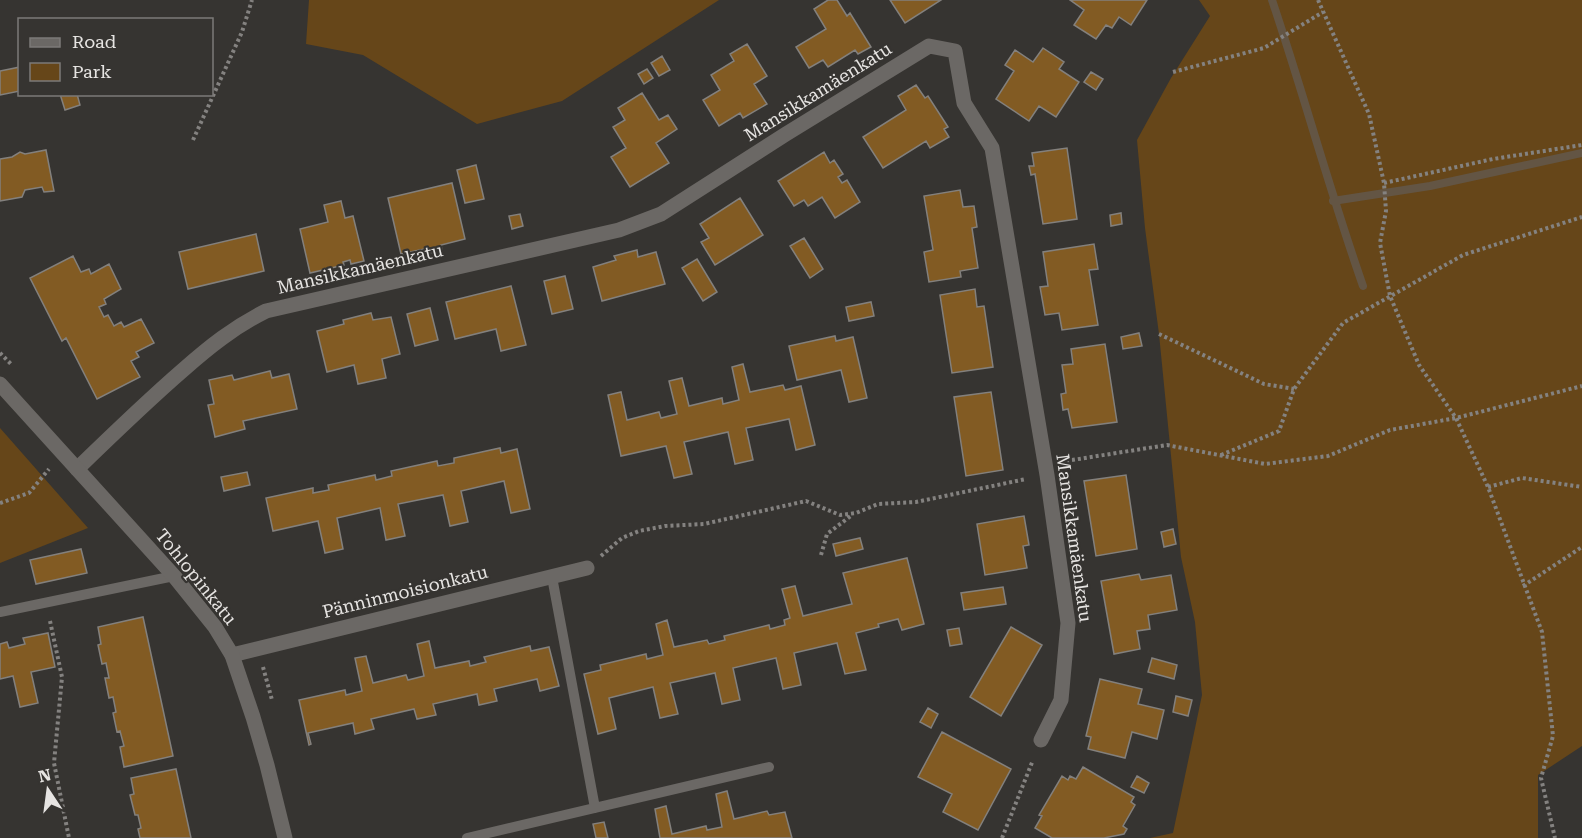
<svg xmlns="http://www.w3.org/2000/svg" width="1582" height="838" font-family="'Roboto Serif',serif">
<rect width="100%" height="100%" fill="#363431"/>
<path fill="#664619" d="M309,0H719L562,101L477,124L363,55L306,44Z
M1199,0H1582V746L1538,775V838H1150L1173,833L1202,695L1195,622L1181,557L1159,334L1145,228L1137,140L1171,78L1210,16Z
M0,428L88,528L0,563Z"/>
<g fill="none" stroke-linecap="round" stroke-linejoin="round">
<path stroke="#635544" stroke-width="8" d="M1272,0C1304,95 1330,192 1363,286
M1333,201L1430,186L1582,153"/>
</g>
<path fill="#825b23" stroke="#83807d" stroke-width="1.5" d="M828,0H837L847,16L850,13L871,47L858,54L855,50L828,67L823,60L809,68L796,47L826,29L814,9Z
M890,0H941L905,23Z
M1147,0L1131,25L1119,17L1112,28L1106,25L1096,39L1074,25L1084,10L1070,0Z
M747,44L767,76L754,84L767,104L743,118L740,113L719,126L703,100L720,90L711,75L734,61L730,54Z
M1043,48L1064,62L1059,69L1079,82L1056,117L1039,106L1029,121L996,99L1014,71L1005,65L1015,50L1033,62Z
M662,56L670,70L659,76L651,63Z
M20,67V91L0,95V71Z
M647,69L653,78L644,84L638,74Z
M1091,72L1103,79L1096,90L1084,82Z
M916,85L925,98L928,96L948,127L944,129L949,137L930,148L926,141L883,168L863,137L906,110L898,96Z
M642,93L659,120L668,115L677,129L656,143L669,163L630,187L611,157L626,148L613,127L625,120L618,108Z
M60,94H77L80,105L65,110Z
M1067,148L1077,219L1043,224L1035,174L1031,175L1029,166H1034L1032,153Z
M46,150L54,191L44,192L42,187L25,190L22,197L0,201V159L12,157L20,152L25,154Z
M824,152L830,163L834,160L843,174L838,177L842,183L847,180L860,202L835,218L822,197L808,206L804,200L794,206L778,181Z
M476,165L484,199L465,203L457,170Z
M452,183L465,239L441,245L442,250L426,254L425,249L401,254L388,198Z
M960,190L963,207L974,206L977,227L972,228L978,268L960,271L961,277L929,282L924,252L933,250L924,196Z
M740,198L763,235L715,265L701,242L709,238L700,224Z
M341,201L345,218L353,216L364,261L351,264L350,260L343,262L344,265L310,273L300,229L328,222L324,205Z
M1121,213L1122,224L1111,226L1110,215Z
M520,214L523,226L512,229L509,216Z
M256,234L264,271L188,289L179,252Z
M804,238L823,269L810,278L790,246Z
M1094,244L1098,269L1089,270L1098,325L1062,330L1059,313L1045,315L1040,287L1048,286L1043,252Z
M637,250L638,257L656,252L665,284L602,301L593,267L616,260L614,256Z
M73,256L81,272L89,269L91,274L109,264L121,289L104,299L106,304L99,307L104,317L108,315L114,326L121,322L124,327L141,319L154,343L136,352L139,357L131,361L140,377L97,399L66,338L62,341L30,278Z
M697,259L717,292L703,301L682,268Z
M565,276L573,309L552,314L544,281Z
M511,286L526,345L501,351L496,329L455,339L446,302Z
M975,289L977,307L984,306L993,367L952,373L940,295Z
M871,302L874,316L849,321L846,307Z
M430,308L438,340L415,346L407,314Z
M371,313L373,320L391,317L400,354L382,359L386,378L358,384L354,365L327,372L317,331L344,324L343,320Z
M1139,333L1142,346L1123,349L1121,337Z
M835,336L836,341L853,337L867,398L849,402L841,370L797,380L789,346Z
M1105,344L1117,422L1072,428L1068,409L1063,410L1061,394L1066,393L1062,365L1073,364L1071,349Z
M743,364L750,392L783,385L785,390L801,386L815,445L796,450L789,419L746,428L753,460L735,464L728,432L684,442L692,474L674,478L666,446L621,456L608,395L621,392L627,420L659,412L661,418L677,414L669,381L682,378L689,406L722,398L723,404L739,400L732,367Z
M270,371L272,378L289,374L297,409L243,421L245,429L215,437L208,405L214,404L209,380L232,375L234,380Z
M991,392L1003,470L966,476L954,397Z
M500,448L501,453L517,449L530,509L511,513L504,481L461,491L468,522L450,526L443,495L398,504L405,536L386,540L380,508L337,518L343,549L325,553L318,521L273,531L266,498L313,488V493L329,490L328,485L375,475L376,480L392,476L391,471L437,461L438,466L454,463V458Z
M247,472L250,485L224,491L221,477Z
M1126,475L1137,549L1096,556L1084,481Z
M1024,516L1029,545L1023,546L1027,568L985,575L977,524Z
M1173,529L1176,544L1164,547L1161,532Z
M860,538L863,549L836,556L833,544Z
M81,549L87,573L36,584L30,560Z
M907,558L924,624L902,630L898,619L878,624L879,627L856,633L866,670L845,674L837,643L794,653L801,685L783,689L776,658L733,668L740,700L722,704L715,673L670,683L678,714L660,718L653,687L609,698L616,729L598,734L584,674L601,670L600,665L646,654L647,659L663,655L656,624L667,620L674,647L707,640L709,644L725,640L724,636L769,625L770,629L785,625L784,620L790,618L782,589L795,586L803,616L852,604L843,573Z
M1139,574L1141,580L1171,575L1177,610L1148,615L1150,629L1137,631L1140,649L1114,654L1101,581Z
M1003,587L1006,604L964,610L961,593Z
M143,617L173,756L124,767L120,747L124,746L120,731L117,732L113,713L116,712L113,697L109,698L105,678H109L106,663L102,664L98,645L101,644L98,627Z
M1011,627L1042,645L1001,716L970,697Z
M959,628L962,644L950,646L947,630Z
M48,633L55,667L31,672L38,703L20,707L13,676L0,679V644L7,642L9,648L25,644L23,638Z
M429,641L435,668L469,661L470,666L486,662L484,657L530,646L531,651L549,647L559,686L540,691L537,679L494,689L497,701L479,705L477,694L433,704L436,715L417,719L414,709L371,719L374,729L355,734L353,723L308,733L311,744L309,745L299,700L345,690L346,695L362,691L355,658L366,656L373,683L406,675L408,680L424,676L417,644Z
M1152,658L1177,665L1174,679L1148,672Z
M1100,679L1142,689L1138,704L1164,710L1157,739L1132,732L1125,758L1088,749L1091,737L1086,736Z
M1176,696L1192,700L1188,716L1173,712Z
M928,708L938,714L931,728L920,722Z
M942,732L1011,769L978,830L943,812L952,794L918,777Z
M1083,767L1134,797L1131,802L1135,805L1123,826L1127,829L1124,834L1104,838H1052L1035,828L1042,816L1039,815L1062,776L1068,780L1070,776L1076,779Z
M176,769L191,838H140L138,829L141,828L138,815H135L130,795L134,794L131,778Z
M1137,776L1149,783L1144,793L1131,787Z
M727,791L734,819L767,811L769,815L785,812L792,838H660L655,809L666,806L672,834L706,826L707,830L722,827L716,794Z
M604,822L608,838H596L593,824Z"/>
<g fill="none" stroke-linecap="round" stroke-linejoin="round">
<path stroke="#848280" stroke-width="4" stroke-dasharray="3 3" stroke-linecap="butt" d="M1318,0L1369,114L1384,183L1386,211L1380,243L1390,296L1419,365L1456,418L1488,487L1542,632L1553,736L1541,778L1555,838
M1173,72L1264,48L1323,12
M193,140L242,32L252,0
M1384,183L1493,159L1582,145
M1159,334L1264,384L1294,389
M0,353L12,365
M1221,455L1279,431L1294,389L1343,323L1463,255L1582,217
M1066,461L1167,445L1265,464L1328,456L1390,430L1456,418L1582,386
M1488,487L1522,478L1582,487
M0,503L29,493L49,469
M821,555L827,534L852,515
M601,556L622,538L639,531L665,526L704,524L806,501L840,515L856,513L878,504L916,502L1026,479
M1523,586L1582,547
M50,621L62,677L54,763L69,838
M263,667L272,700
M1002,838L1033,760"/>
<path stroke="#6b6865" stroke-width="10" d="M552,577L595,808
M0,612L174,576
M467,838L769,767"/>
<path stroke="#6b6865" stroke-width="15" d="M77,469C112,435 146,402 183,370C209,347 234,327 266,311L619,230L661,214L786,134L929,46L955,51L964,103L992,148L1047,475L1068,623L1061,700L1041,740
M232,655L587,568"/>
<path stroke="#6b6865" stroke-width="15" d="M0,384L174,576L215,627L232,655L253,717L267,765L285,838"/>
</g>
<g text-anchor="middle" stroke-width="4.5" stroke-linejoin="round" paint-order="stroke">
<g font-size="18" fill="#e6e4e2" stroke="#363431">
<text transform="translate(818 92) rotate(-32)" y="6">Mansikkamäenkatu</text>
<text transform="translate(360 269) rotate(-13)" y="6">Mansikkamäenkatu</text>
<text transform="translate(1074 538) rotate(82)" y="6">Mansikkamäenkatu</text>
<text transform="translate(196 577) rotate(51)" y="6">Tohlopinkatu</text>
<text transform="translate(405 592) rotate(-14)" y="6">Pänninmoisionkatu</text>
</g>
</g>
<rect x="18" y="18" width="195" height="78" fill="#363431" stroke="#7c7a78" stroke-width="1.5"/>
<rect x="30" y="38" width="30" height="9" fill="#6b6865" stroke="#7c7a78" stroke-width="1.5"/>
<text x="72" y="48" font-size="18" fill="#e6e4e2">Road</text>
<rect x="30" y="63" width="30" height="18" fill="#664619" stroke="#7c7a78" stroke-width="1.5"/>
<text x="72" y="78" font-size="18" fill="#e6e4e2">Park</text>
<g transform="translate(48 790) rotate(347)" stroke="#363431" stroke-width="4.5" paint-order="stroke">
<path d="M0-4.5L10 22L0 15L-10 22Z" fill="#e6e4e2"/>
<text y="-9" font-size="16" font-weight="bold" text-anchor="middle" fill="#e6e4e2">N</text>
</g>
</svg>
